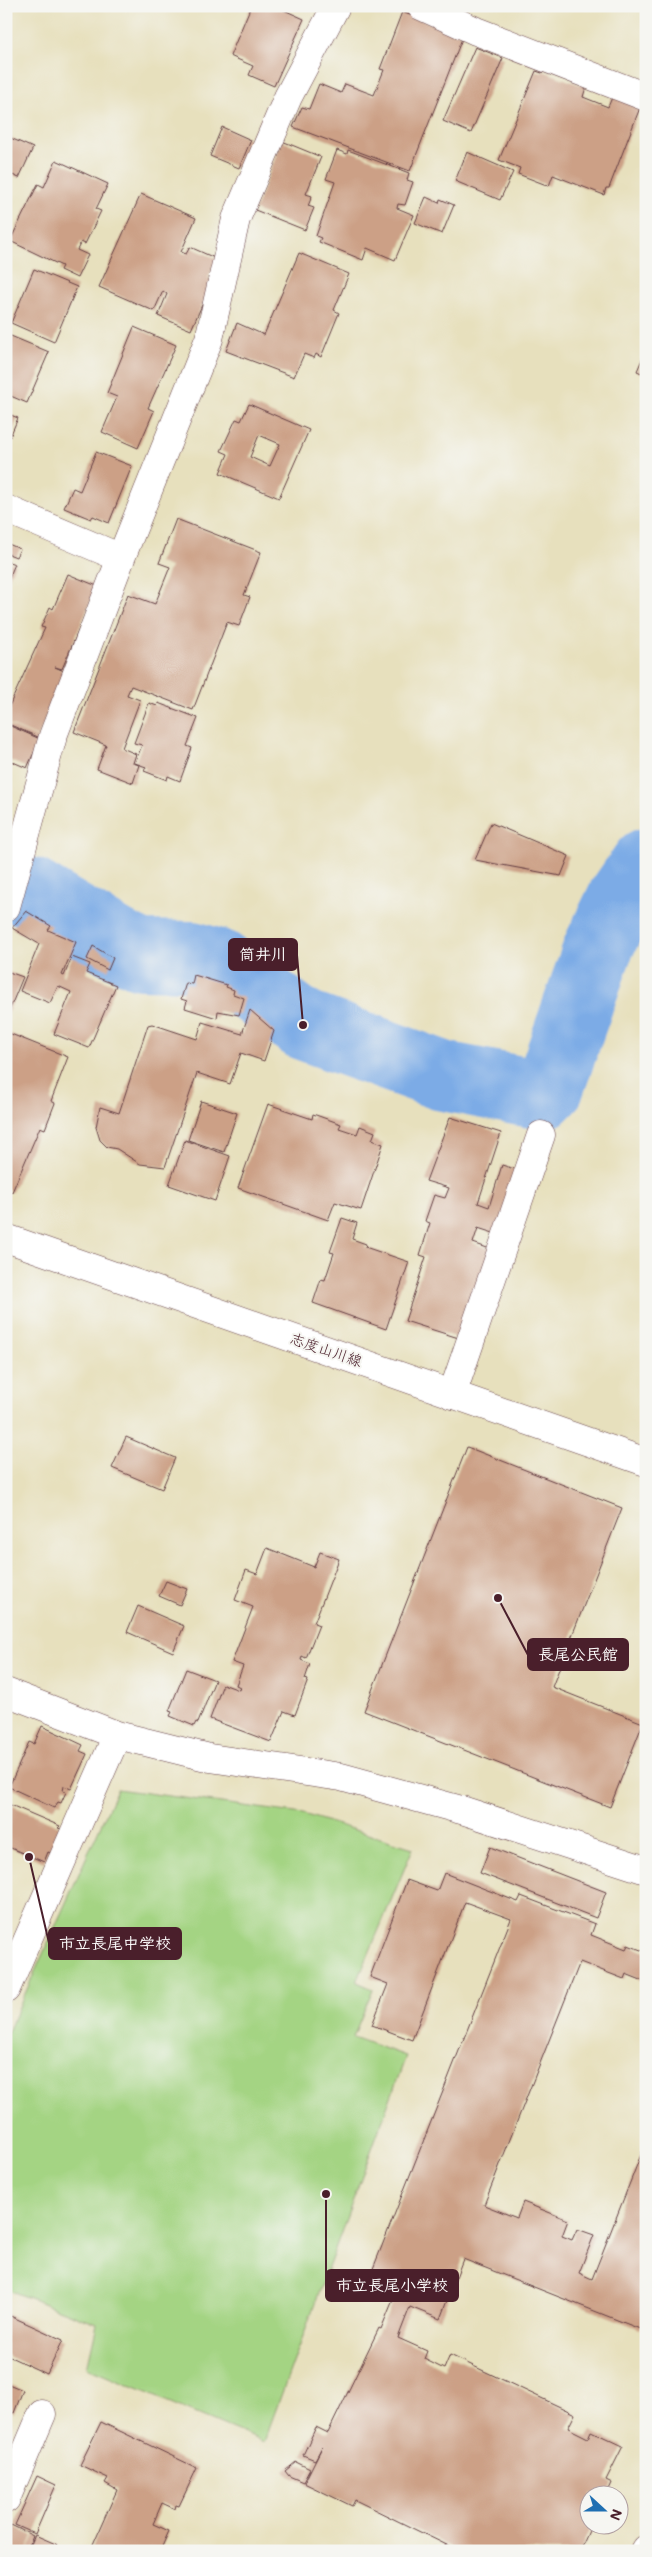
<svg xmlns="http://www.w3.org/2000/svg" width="652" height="2557" font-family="Mali,'Klee One',sans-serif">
<rect width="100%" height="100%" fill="#f6f6f2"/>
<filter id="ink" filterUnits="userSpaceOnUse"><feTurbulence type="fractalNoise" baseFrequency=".02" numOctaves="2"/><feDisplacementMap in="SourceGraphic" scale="10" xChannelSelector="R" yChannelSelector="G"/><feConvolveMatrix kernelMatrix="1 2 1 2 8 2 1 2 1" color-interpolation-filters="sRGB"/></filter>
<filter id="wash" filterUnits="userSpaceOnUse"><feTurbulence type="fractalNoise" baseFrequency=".0096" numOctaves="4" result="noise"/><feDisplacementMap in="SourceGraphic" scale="20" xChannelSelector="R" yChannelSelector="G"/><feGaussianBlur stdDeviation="1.12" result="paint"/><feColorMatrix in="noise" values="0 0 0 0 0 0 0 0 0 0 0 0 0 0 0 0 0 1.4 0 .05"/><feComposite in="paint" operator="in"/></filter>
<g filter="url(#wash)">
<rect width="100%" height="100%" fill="#e7e0bd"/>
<path fill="#a4d483" stroke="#777a57" d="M117,1789L303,1814L413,1848L357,1982L373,1989L353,2037L406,2056L264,2442L87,2368L97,2324L6,2289V2036Z"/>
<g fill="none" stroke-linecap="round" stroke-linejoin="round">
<path stroke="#7cabe6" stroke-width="70" d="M6,885L32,893L116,943L141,955L192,956L219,964L303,1025L443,1076L542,1095L549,1088L598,948L622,898L646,863"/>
</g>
<g id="blocks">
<path fill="#cca086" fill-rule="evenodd" d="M251,6H275L304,19L274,86L249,75L253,66L230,56Z
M402,12L463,36L410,171L293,127L302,107L309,109L319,84L341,93L345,84L374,95L384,70L380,69Z
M475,47L503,58L471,133L443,121Z
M536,71L542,73L543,71L586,87L583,97L608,107L613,95L641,105L609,188H606L604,195L553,175L549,186L518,174L520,168L499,160Z
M222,127L251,140L239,168L210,156Z
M6,136L33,148L19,178L6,172Z
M282,141L321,157L306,194L312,196L308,206L314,208L305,230L255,210Z
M337,150L347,154L348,150L409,173L407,180L413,182L405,205L398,204L397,208L414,215L395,260L367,248L363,260L319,242L321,238L316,236L335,182L326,179Z
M467,152L513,172L500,200L455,181Z
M56,160L108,184L96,209L101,211L85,244L81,242L77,250L88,255L77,278L60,270L62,266L10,241L38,184L44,187Z
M141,194L196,218L181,252L186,254L190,247L217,259L208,278L213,280L191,330L158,316L167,294L163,291L154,311L99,287Z
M426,197L439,203L440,199L454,205L442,234L415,223Z
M299,253L349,274L334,310L339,313L321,357L316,354L314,358L304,354L294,377L226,351L237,323L264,335Z
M34,269L77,287L54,342L11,323Z
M134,327L176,345L148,408L154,411L138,448L102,432L117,397L107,393Z
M6,334L49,352L27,403L6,394Z
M646,350V375L637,371Z
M249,404L309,430L279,498L220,473L228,454L221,451L236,419L241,421ZM259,435L280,444L270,466L250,457Z
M6,413L18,418L6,446Z
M96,452L132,466L109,523L93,516L91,519L64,508L73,488L80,491Z
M176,519L261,552L244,595L250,597L239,626L227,622L193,710L131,686L127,695L140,700L122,748L136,754L133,763L139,765L133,783L97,769L106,745L74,732L128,594L155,604L170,567L159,563Z
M6,543L20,549L16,557L6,553Z
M6,561L15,564L6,585Z
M68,574L97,586L62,669L55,667L66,672L38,737L6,723V713L45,628L41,627L50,607L53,609Z
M149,703L157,706L158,703L198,718L187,746L192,748L180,781L168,776L167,780L144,771L146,767L135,763L142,745L134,743Z
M6,724L40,739L27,768L6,759Z
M491,823L569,856L561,876L475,860Z
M26,911L51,926L48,930L76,942L62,975L64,976L72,957L90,964L86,973L116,985L89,1048L54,1034L71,992L58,986L50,1003L20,991L39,944L12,928Z
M93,946L113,958L108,970L87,959Z
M6,971L23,977L6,1018Z
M194,975L227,985L226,987L234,990L233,994L244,998L239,1015L218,1011L217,1018L185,1008L187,1001L181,999L186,983L192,984Z
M250,1010L274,1031L264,1061L241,1053L230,1084L197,1073L165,1167L140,1164L117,1149L107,1147L100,1140L96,1127L100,1107L119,1113L148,1025L152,1024L197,1039L202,1022L242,1034Z
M6,1032L68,1057L51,1101L55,1103L45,1129L40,1127L12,1192L6,1189Z
M201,1101L237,1113L224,1152L188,1140Z
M268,1104L312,1119L313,1114L341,1124L339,1128L357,1134L360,1126L375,1132L372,1140L383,1144L361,1210L335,1202L328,1220L238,1188Z
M450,1117L501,1133L478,1203L489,1207L502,1165L533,1175L512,1239L478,1228L473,1243L493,1250L468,1341L405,1321L426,1257L420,1255L430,1223L425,1221L434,1195L445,1198L449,1188L426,1181Z
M185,1140L230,1156L215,1201L169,1185Z
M342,1218L357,1223L352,1239L366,1244L365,1247L409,1262L386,1329L313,1303L321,1279L325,1280L334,1253L330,1252Z
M126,1437L175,1458L162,1489L112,1468Z
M467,1447L622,1508L552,1687L643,1723L610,1807L364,1711Z
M267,1548L314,1567L320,1552L339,1559L314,1623L319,1625L306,1658L302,1656L301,1660L310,1664L305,1679L308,1680L295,1715L284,1711L271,1742L210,1719L223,1684L239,1690L240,1687L236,1685L243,1666L232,1662L253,1607L235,1600L246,1570L257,1574Z
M166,1581L187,1589L180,1605L159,1596Z
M138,1606L184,1626L173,1652L127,1632Z
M186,1669L215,1680L198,1723L196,1722L194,1726L170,1716L172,1712L169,1711Z
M42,1726L83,1745L80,1751L87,1754L71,1789L64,1786L63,1791L66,1792L61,1803L58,1802L54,1808L9,1787L29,1742L34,1744Z
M6,1803L60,1826L58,1828L61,1829L51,1853L48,1852L44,1862L6,1846Z
M490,1847L606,1892L596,1918L480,1873Z
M444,1873L518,1902L521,1896L595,1924L591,1935L626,1949L628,1945L646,1952V1982L626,1974L624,1979L580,1962L484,2205L517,2218L523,2202L568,2220L562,2236L572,2240L577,2229L594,2235L579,2273L592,2279L646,2142V2317L640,2329L463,2259L440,2319L410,2307L398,2338L427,2351L424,2359L444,2369L450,2355L575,2414L568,2428L588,2438L591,2431L623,2446L606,2480L612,2483L607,2494H590V2524H592L580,2551H459L355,2500L352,2506L304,2483L322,2447L315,2460L303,2455L316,2427L328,2433L379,2328L381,2329L393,2300L365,2289L511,1919L465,1902L412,2040L372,2025L388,1984L370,1977L407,1880L437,1891Z
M6,2314L63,2340L47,2374L6,2355Z
M6,2383L23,2390L14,2413L6,2410Z
M101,2422L197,2468L179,2506L176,2505L175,2509L162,2503L153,2524L169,2531L160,2551H90L117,2490L105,2483L108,2478L80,2465Z
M296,2462L310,2469L303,2482L289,2476L285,2471Z
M37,2476L56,2485L35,2534L15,2525Z
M11,2525L33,2536L27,2551H6V2536Z
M35,2535L58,2545L55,2551H28Z"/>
</g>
</g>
<g filter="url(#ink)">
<use href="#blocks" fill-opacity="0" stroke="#623c41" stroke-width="1"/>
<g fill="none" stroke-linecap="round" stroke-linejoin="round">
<g stroke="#623c41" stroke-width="29">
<path id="street" d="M421,6L476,31L646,97
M6,509L121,558
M6,907L53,736L121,558L209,339L236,219L288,97L336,6
M452,1395L541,1135
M6,1692L117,1735L210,1758L341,1777L465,1811L646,1870
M6,1989L117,1735
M6,2499L42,2414"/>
</g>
<g stroke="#623c41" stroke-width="29">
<path id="secondary" d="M645,2551L646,2549"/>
</g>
<g stroke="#623c41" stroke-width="29">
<path id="primary" d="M6,1238L646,1462"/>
</g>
<use href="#street" stroke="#fff" stroke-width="28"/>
<use href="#secondary" stroke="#fff" stroke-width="28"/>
<use href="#primary" stroke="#fff" stroke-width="28"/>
</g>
</g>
<g text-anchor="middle" stroke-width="4" stroke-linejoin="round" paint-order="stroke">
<g font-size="15" fill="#4a1f2b" stroke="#f6f6f2">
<text transform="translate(326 1350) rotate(19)" y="5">志度山川線</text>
</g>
</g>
<path fill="none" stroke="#4a1f2b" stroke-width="2" d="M303 1025L297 955M498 1598L528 1655M29 1857L49 1943M326 2194L326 2286"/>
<g fill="#4a1f2b" stroke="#f6f6f2" stroke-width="2">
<circle cx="303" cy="1025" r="5"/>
<circle cx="498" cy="1598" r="5"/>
<circle cx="29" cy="1857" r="5"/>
<circle cx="326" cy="2194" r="5"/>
</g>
<g fill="#4a1f2b" stroke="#4a1f2b" stroke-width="2">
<rect x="229" y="939" width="68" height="31" rx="5"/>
<rect x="528" y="1639" width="100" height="31" rx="5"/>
<rect x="49" y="1928" width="132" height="31" rx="5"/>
<rect x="326" y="2270" width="132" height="31" rx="5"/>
</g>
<g font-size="16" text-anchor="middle" font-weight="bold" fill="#fff">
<text x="263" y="960">筒井川</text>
<text x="578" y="1660">長尾公民館</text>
<text x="115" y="1949">市立長尾中学校</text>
<text x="392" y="2291">市立長尾小学校</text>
</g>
<rect width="652" height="2557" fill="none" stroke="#f6f6f2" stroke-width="25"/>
<g transform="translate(604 2510) rotate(111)"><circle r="24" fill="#f6f6f2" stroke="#b1a0a2"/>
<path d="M0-4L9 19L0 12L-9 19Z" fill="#1f6fb2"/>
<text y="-8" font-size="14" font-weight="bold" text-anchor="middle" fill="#4a1f2b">N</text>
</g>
</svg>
